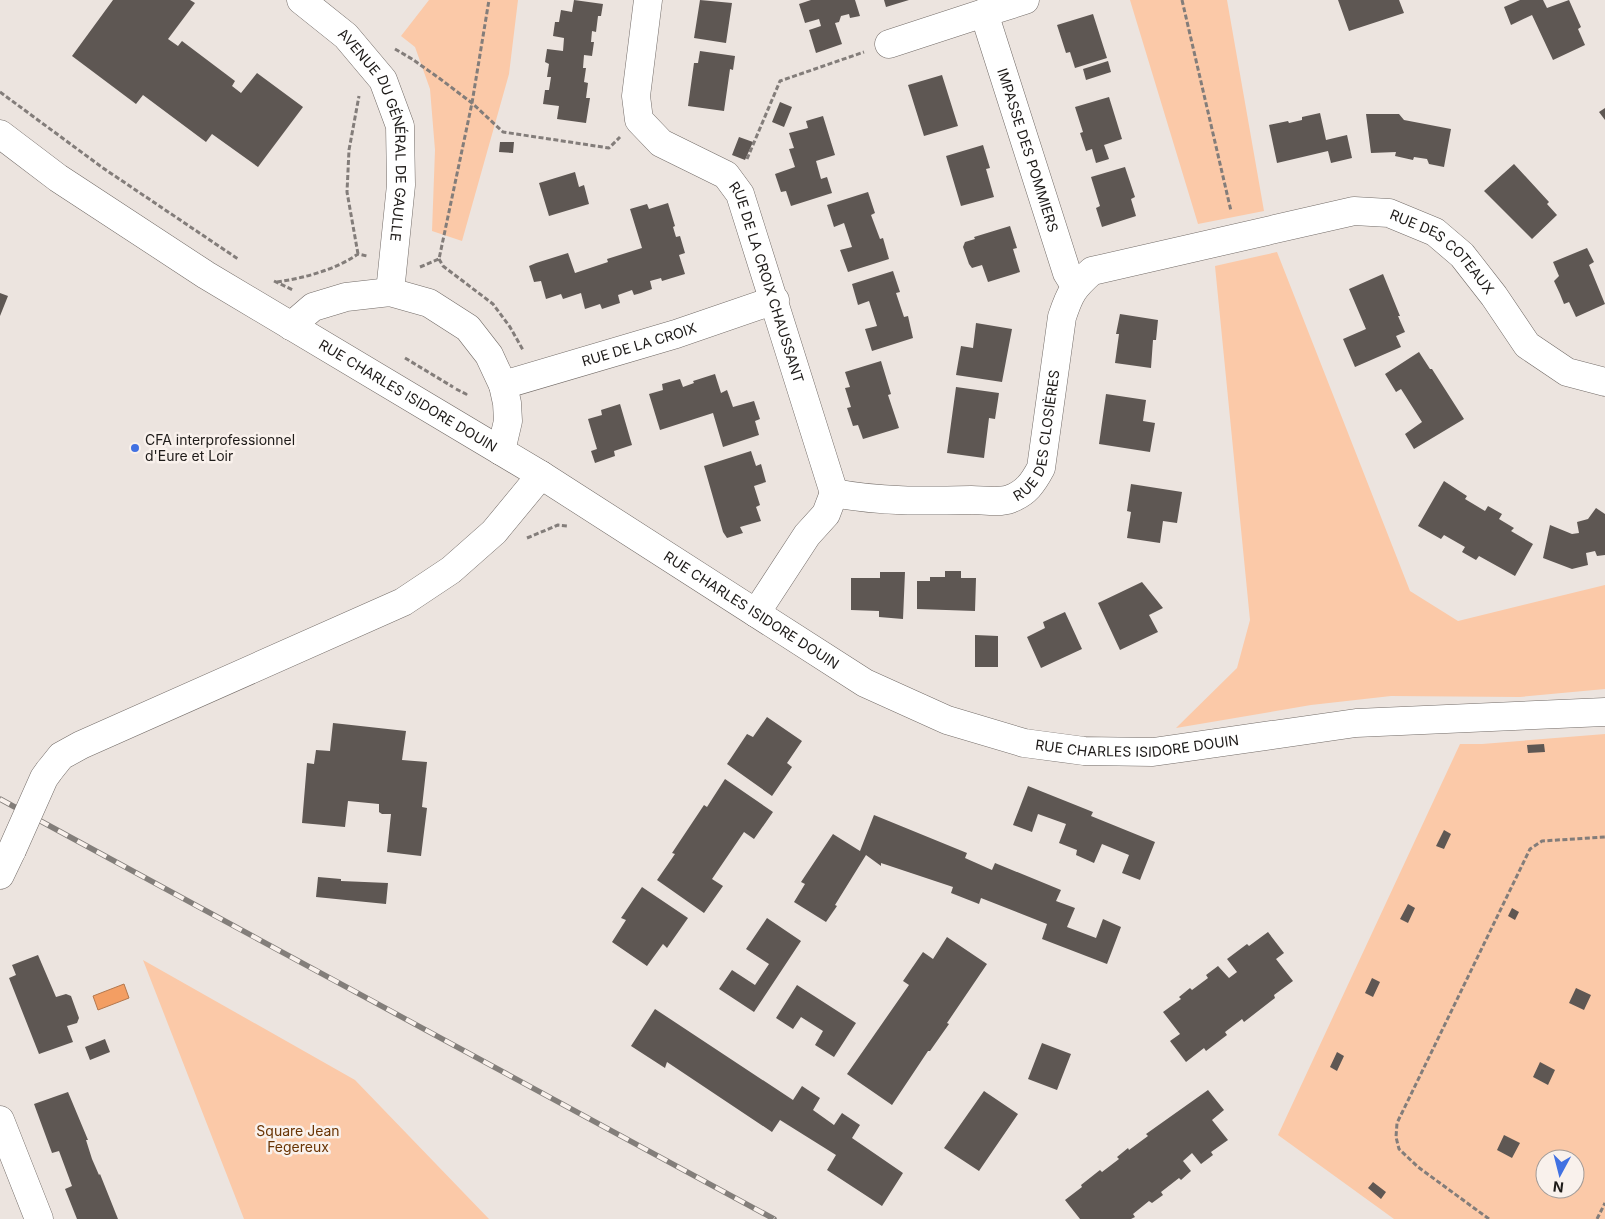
<svg xmlns="http://www.w3.org/2000/svg" width="1605" height="1219" font-family="Inter,sans-serif">
<rect width="100%" height="100%" fill="#ece4df"/>
<path fill="#fbc9a8" fill-rule="evenodd" d="M429,0H518L509,74L462,241L432,231L435,150L430,89L415,47L401,36Z
M1130,0H1227L1264,211L1198,224Z
M1277,252L1410,591L1458,621L1605,585V689L1520,697L1391,696L1311,705L1176,728L1237,668L1250,620L1215,266Z
M1605,734V1219H1394L1278,1135L1460,744H1482ZM1545,1159H1575V1189H1545Z
M143,960L355,1080L489,1219H244Z"/>
<path fill="#f39e63" stroke="#b3774d" d="M124,984L129,998L98,1010L93,996Z"/>
<path fill="#5e5753" d="M113,0H190L195,3L168,39L178,46L182,41L235,81L232,86L241,93L257,73L303,107L258,167L212,134L206,142L143,95L136,104L72,56Z
M574,0L603,4L601,16H598L596,32L592,31L591,42H594L592,56L584,55L583,68H586L584,82L588,83L586,98H590L586,123L557,119L559,106L543,104L545,90H549L551,77H547L549,64L545,62L547,49L563,51L564,38L553,36L555,22H559L561,10L572,12Z
M700,0L732,3L726,43L694,38Z
M811,0H855L860,16L850,18L849,14L841,16L839,22L835,23L842,44L816,53L809,30L821,26L819,19L805,23L799,4Z
M884,0H909L886,7Z
M1338,0H1399L1404,13L1349,31Z
M1520,0H1543L1547,8L1569,0L1581,27L1578,29L1585,45L1553,60L1532,15L1511,25L1504,7Z
M1093,14L1107,58L1075,68L1070,52L1066,53L1057,25Z
M700,51L735,56L733,70L730,69L724,111L688,106L694,63H698Z
M1108,61L1111,72L1086,80L1083,69Z
M942,75L958,126L924,136L908,85Z
M1109,97L1122,139L1104,145L1109,159L1096,163L1092,149L1086,151L1080,133L1083,132L1075,107Z
M780,102L792,107L784,127L772,122Z
M1605,108V120L1599,112Z
M1320,113L1326,140L1347,135L1352,158L1331,163L1328,151L1277,163L1269,125L1288,121L1289,123L1302,120V117Z
M1366,114H1399L1404,120L1451,129L1444,167L1429,164L1427,159L1414,157L1413,160L1395,156L1396,152L1371,153Z
M823,116L835,155L816,161L821,179L827,177L832,193L791,206L786,191L781,192L775,174L795,167L789,149L794,148L789,133L808,128L806,121Z
M739,137L753,142L745,160L732,155Z
M500,142H514L513,153L499,152Z
M983,145L990,168L986,169L994,197L961,206L946,156Z
M1514,164L1549,202L1547,204L1557,215L1532,239L1484,191Z
M1125,167L1135,197L1131,199L1136,216L1102,227L1096,208L1100,206L1091,177Z
M575,172L579,187L584,185L589,204L549,216L539,183Z
M868,192L875,213L871,215L880,239L883,238L889,259L848,272L840,250L852,247L844,223L834,227L827,205Z
M668,203L675,226L673,227L676,237L680,236L685,253L679,255L685,274L662,281L661,278L650,281L652,289L641,293L634,295L632,290L618,295L620,303L602,309L600,304L585,309L581,293L563,299L561,294L546,299L541,281L534,282L529,266L536,263L568,253L575,273L608,262L607,259L642,248L630,209L647,204L649,209Z
M1010,226L1017,248L1013,249L1020,272L988,282L982,265L972,268L969,264L963,247L965,242L975,239L974,237Z
M1587,248L1594,262L1589,265L1605,304L1576,317L1569,302L1564,304L1560,294L1554,281L1559,276L1553,262Z
M893,271L900,292L896,293L904,317L908,316L913,338L872,351L865,329L877,326L869,301L858,305L852,284Z
M1383,274L1400,316H1398L1405,332L1396,336L1401,347L1355,367L1343,339L1366,329L1349,289Z
M0,293L8,296L0,316Z
M1120,314L1158,320L1156,340H1153L1151,368L1115,363L1119,334H1116Z
M976,323L1012,329L1002,382L956,375L961,346L973,348Z
M1419,352L1430,369H1432L1464,419L1414,449L1405,434L1422,422L1401,389L1396,392L1385,374Z
M881,361L891,394L888,395L899,428L863,439L858,425L853,426L847,408L851,407L845,388L850,387L845,372Z
M715,374L721,393L727,390L733,407L754,401L760,419L755,421L759,435L723,447L713,413L660,430L649,394L663,390L662,384L680,379L683,387L694,383L693,381Z
M956,387L999,393L995,419L989,418L984,458L947,453Z
M1106,394L1146,400L1143,421L1155,423L1150,452L1099,444Z
M620,404L632,445L614,451L615,456L595,463L591,451L597,449L588,419L602,415L601,410Z
M751,451L756,466L761,464L766,482L754,486L760,505L756,507L761,521L740,527L743,533L727,538L723,532L704,466Z
M1444,481L1467,496L1465,499L1485,511L1488,506L1502,514L1499,519L1514,528L1511,531L1533,544L1515,576L1479,556L1476,560L1462,552L1465,547L1444,535L1441,539L1418,526Z
M1131,484L1182,492L1177,523L1163,521L1160,543L1127,538L1131,512L1127,511Z
M1596,508L1605,514V555L1597,556L1595,551L1586,553L1588,565L1572,569L1543,558L1550,525L1572,534L1579,533L1577,522L1588,519Z
M945,571H961V578H976L975,611L917,609V581H930V577H945Z
M880,572H905L903,619L879,617V611L851,610V578H880Z
M1142,582L1163,608L1149,615L1158,632L1120,650L1098,603Z
M1065,612L1082,649L1041,668L1027,637L1045,628L1043,622Z
M975,635L998,636V667H975Z
M767,717L802,741L787,763L792,767L772,796L727,764L747,734L753,737Z
M333,723L406,731L402,760L427,762L422,807L427,808L421,856L387,852L391,814H382L379,812V804L348,801L345,827L302,823L307,763L314,764L316,750L330,751Z
M1544,744L1545,752L1528,753L1527,745Z
M725,779L773,812L754,839L744,832L712,879L723,886L704,913L657,880L675,854L672,853L704,805L707,807Z
M1028,786L1093,812L1091,816L1155,842L1140,880L1122,873L1129,855L1102,844L1094,863L1076,855L1077,850L1059,843L1066,824L1038,814L1032,832L1013,825Z
M874,815L967,853L965,858L992,870L995,863L1061,890L1056,901L1075,908L1067,927L1096,938L1103,919L1121,927L1107,964L1042,939L1047,924L981,898L979,904L951,893L953,887L881,863V866L866,855L835,905L837,906L826,922L794,902L805,884L801,882L833,834L860,851Z
M1444,830L1451,834L1444,849L1436,846Z
M318,877L341,879V881L388,883L386,904L316,897Z
M642,887L688,918L667,948L663,944L647,966L612,942L626,920L621,918Z
M1408,904L1415,908L1408,923L1400,919Z
M1512,908L1519,912L1515,920L1508,916Z
M767,918L801,941L754,1012L719,989L732,970L755,985L769,964L746,949Z
M1268,932L1284,953L1276,959L1293,981L1274,995L1275,998L1244,1022L1242,1019L1225,1032L1227,1035L1206,1051L1204,1048L1186,1062L1170,1041L1180,1034L1163,1012L1181,999L1179,997L1190,988L1192,990L1208,978L1206,975L1218,966L1229,978L1237,972L1227,959L1247,944L1249,946Z
M947,937L987,964L947,1023L949,1024L930,1051H928L892,1105L847,1074L909,985L903,981L923,952L933,959Z
M38,955L56,997L66,994L71,996L79,1018L77,1023L67,1026L73,1042L39,1054L9,978L16,975L12,965Z
M1372,978L1380,982L1373,997L1365,993Z
M797,985L856,1023L834,1057L815,1045L823,1031L801,1017L793,1029L776,1018Z
M1576,988L1591,995L1584,1010L1569,1003Z
M655,1009L793,1100L802,1086L820,1098L813,1110L834,1125L842,1113L860,1125L852,1138L903,1173L882,1206L827,1170L836,1155L780,1120L772,1132L667,1062L665,1068L631,1046Z
M105,1039L110,1052L90,1060L85,1047Z
M1042,1043L1071,1054L1057,1090L1028,1079Z
M1337,1052L1344,1056L1337,1071L1330,1067Z
M1540,1062L1555,1070L1548,1085L1533,1077Z
M1208,1090L1224,1110L1212,1120L1228,1140L1211,1152L1213,1155L1201,1164L1192,1153L1183,1161L1191,1171L1181,1180L1179,1178L1161,1192L1163,1195L1152,1203L1149,1201L1133,1214L1135,1217L1131,1219H1080L1065,1200L1082,1187L1081,1185L1100,1170L1102,1172L1119,1159L1117,1157L1128,1148L1129,1150L1148,1136L1146,1134Z
M984,1091L1018,1114L979,1171L944,1148Z
M68,1092L88,1140H86L92,1159L99,1175L100,1174L118,1219H77L65,1189L72,1186L59,1151L52,1153L34,1104Z
M1504,1135L1520,1143L1512,1158L1497,1150Z
M1373,1182L1386,1192L1381,1199L1368,1188Z"/>
<g fill="none" stroke-linecap="round" stroke-linejoin="round">
<g stroke="#726b67" stroke-width="29">
<g id="minor">
<path id="s1" d="M301,0L346,36L383,80L400,126L401,185L390,292"/>
<path id="s2" d="M648,0L636,96L639,120L661,143L726,175L740,194L834,493"/>
<path d="M984,13L1025,0"/>
<path id="s3" d="M889,44L984,13L1067,273L1075,286"/>
<path id="s4" d="M0,134L58,178L206,275L541,475L865,683L947,720L1024,743L1084,751L1153,752L1356,723L1605,712"/>
<path d="M291,326L313,307L346,297L390,292L429,303L468,328L489,355L503,385L507,403L508,421L501,451"/>
<path id="s5" d="M503,385L676,334L775,300"/>
<path id="s6" d="M834,493C880,502 925,501 972,500C983,500 999,503 1010,499C1026,493 1033,483 1041,468L1062,317C1070,293 1073,288 1092,271L1354,211L1389,213L1435,232L1462,255L1494,296L1527,345L1567,372L1605,382"/>
<path d="M756,613L807,535L826,514L834,493"/>
<path d="M49,771L61,756L81,745L403,602L451,570L494,532L541,475"/>
<path d="M0,875L12,850"/>
<path d="M0,1120L39,1219"/>
</g>
</g>
<path stroke="#837d7a" stroke-width="3" stroke-dasharray="5 2.5" stroke-linecap="butt" d="M1182,0L1231,211
M395,49L412,59L439,78L472,103L503,132L609,148L620,137
M0,92L103,168L238,259
M747,159L780,81L864,52
M358,254L347,192L349,150L359,96
M439,259L443,266L493,304L510,327L523,350
M420,267L439,259L472,103L489,0
M274,281L293,290
M277,282C304,278 335,270 358,254L367,256
M405,358L453,387
M456,389L466,394L464,396
M527,538L558,525L568,526
M1489,1219L1418,1167L1399,1149L1396,1137L1397,1123L1530,849L1542,841L1605,837
M1597,1219L1605,1203"/>
<use href="#minor" stroke="#fff" stroke-width="28"/>
<g stroke="#837e7a" stroke-width="5.5">
<path id="rail" d="M0,799L774,1219"/>
</g>
<use href="#rail" stroke="#f9f1ec" stroke-width="4" stroke-dasharray="11" stroke-linecap="butt"/>
<g stroke="#726b67" stroke-width="29" stroke-linecap="butt">
<path id="minor-bridge" d="M12,850L44,778L49,771"/>
</g>
<use href="#minor-bridge" stroke="#fff" stroke-width="28"/>
</g>
<circle fill="#4171e2" stroke="#f9f1ec" stroke-width="2" cx="135" cy="448" r="5"/>
<g text-anchor="middle" stroke-width="5" stroke-linejoin="round" paint-order="stroke">
<g font-size="14" fill="#1e1b19" stroke="#f9f1ec">
<text dy="5" stroke="none"><textPath href="#s1" startOffset="165">AVENUE DU GÉNÉRAL DE GAULLE</textPath></text>
<text dy="5" stroke="none"><textPath href="#s3" startOffset="244">IMPASSE DES POMMIERS</textPath></text>
<text dy="5" stroke="none"><textPath href="#s6" startOffset="801">RUE DES COTEAUX</textPath></text>
<text dy="5" stroke="none"><textPath href="#s2" startOffset="341">RUE DE LA CROIX CHAUSSANT</textPath></text>
<text dy="5" stroke="none"><textPath href="#s5" startOffset="142">RUE DE LA CROIX</textPath></text>
<text dy="5" stroke="none"><textPath href="#s4" startOffset="485">RUE CHARLES ISIDORE DOUIN</textPath></text>
<text dy="5" stroke="none"><textPath href="#s6" startOffset="251">RUE DES CLOSIÈRES</textPath></text>
<text dy="5" stroke="none"><textPath href="#s4" startOffset="890">RUE CHARLES ISIDORE DOUIN</textPath></text>
<text dy="5" stroke="none"><textPath href="#s4" startOffset="1309">RUE CHARLES ISIDORE DOUIN</textPath></text>
</g>
<g font-size="14" fill="#1e1b19" stroke="#f9f1ec" text-anchor="start">
<text x="145" y="445">CFA interprofessionnel<tspan x="145" dy="16">d'Eure et Loir</tspan></text>
</g>
<g font-size="14" fill="#693404" stroke="#f9f1ec">
<text x="298" y="1136">Square Jean<tspan x="298" dy="16">Fegereux</tspan></text>
</g>
</g>
<g transform="translate(1560 1174) rotate(187)"><circle r="24" fill="#f9f1ec" stroke="#a19b98"/>
<path d="M0-4L9 19L0 12L-9 19Z" fill="#4171e2"/>
<text y="-8" font-size="14" font-weight="bold" text-anchor="middle" fill="#1e1b19">N</text>
</g>
</svg>
